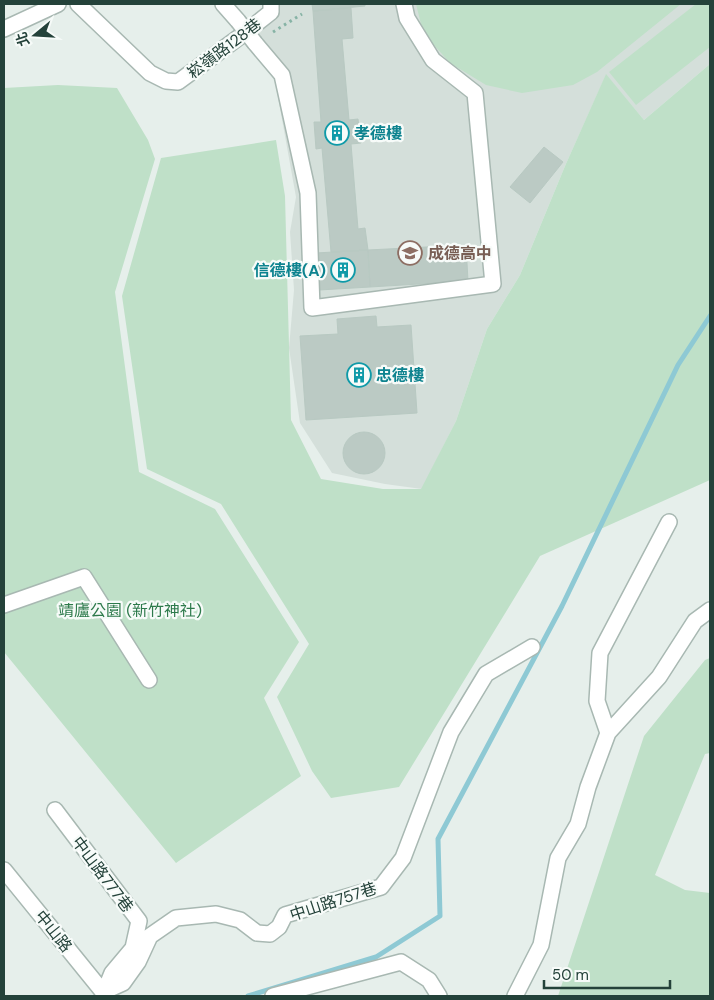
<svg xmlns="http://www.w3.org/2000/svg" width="714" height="1000" font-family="'DM Sans','Noto Sans TC',sans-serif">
<rect width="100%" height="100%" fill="#e6efeb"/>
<path fill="#d4dfda" d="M276,4H710V64L644,120L606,75L565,166L520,275L487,329L456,421L422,489L385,484L332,473L300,423L289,348L294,290L290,232L296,197L274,75L244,44L279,13Z"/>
<path fill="#bfe0c8" d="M416,4H681L597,72L573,85L522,93L486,85L450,63L433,44L421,24Z
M696,4H710V47L636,105L609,72Z
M710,64V480L540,556L399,787L331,798L312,771L277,697L309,644L221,504L147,469L122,296L161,158L276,140L285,196L291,420L321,479L383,489H421L456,421L487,329L520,275L565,166L606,74L644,120Z
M58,85L117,88L148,140L155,159L115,292L139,472L215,509L299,642L264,698L301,776L176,863L4,652V88Z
M710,658V753L705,754L655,875L685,890L710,893V996H558L644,736L705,660Z"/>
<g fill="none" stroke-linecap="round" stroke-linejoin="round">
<path stroke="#8ec9d4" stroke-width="5" d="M248,996L376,957L440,916L438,839L562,606L678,365L710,316"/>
</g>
<path fill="#bbcac4" stroke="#b8c9c2" d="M312,4H365V6L313,11Z
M351,8L353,38L342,39L349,120L358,119L361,143L351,144L358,229L365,228L368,250L331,252L322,148L316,149L314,122H321L313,11Z
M544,147L563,162L530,203L510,187Z
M466,245L468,281L370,287L368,250Z
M368,250L370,287L319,290L316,253Z
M376,316L377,327L411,325L417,413L306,420L300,336L338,334L337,319Z
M343 453a21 21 0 1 1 42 0a21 21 0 1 1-42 0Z"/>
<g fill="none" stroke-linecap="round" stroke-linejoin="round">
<g stroke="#a8b8b2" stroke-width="18">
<path id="minor" d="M78,4L150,73L166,81L178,82L242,35L271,12V4
M223,4L238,21
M4,29L58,4
M255,43L282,75L308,193L312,308L493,284L475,93L433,60L407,18L404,4
M4,605L84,577L149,680
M608,733L597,701L600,653L669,522
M55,810L139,921L133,948L112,973L103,995
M4,870L103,992
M103,992L123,983L138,962L150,936L176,918L216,914L240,920L257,933L270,934L279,927L285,915L381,887L403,858L451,732L486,674L532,647
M273,996L401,962L429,980L439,996
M515,996L541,945L558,858L578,824L588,787L608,733L659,677L695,621L710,610"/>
</g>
<path stroke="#86b3a5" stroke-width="3" stroke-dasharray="2.5 4" stroke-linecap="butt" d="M273,32L302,14"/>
<use href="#minor" stroke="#fff" stroke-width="15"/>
<g stroke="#a8b8b2" stroke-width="18" stroke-linecap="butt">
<path id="minor-bridge" d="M238,21L255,43"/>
</g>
<use href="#minor-bridge" stroke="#fff" stroke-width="15"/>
</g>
<defs>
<g id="building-ring" transform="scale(1.25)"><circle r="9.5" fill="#f7fbf9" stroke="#0f9aa8" stroke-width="1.5"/><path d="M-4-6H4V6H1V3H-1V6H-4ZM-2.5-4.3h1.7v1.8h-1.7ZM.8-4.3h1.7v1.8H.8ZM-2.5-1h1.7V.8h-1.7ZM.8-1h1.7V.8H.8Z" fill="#0f9aa8"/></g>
<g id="school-ring" transform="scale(1.25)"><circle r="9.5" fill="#f7fbf9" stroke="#8d6e63" stroke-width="1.5"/><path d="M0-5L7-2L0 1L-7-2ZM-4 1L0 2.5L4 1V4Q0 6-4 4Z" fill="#8d6e63"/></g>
</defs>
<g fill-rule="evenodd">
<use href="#building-ring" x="337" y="133"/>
<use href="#school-ring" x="410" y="253"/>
<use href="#building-ring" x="343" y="270"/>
<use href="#building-ring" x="359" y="375"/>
</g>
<g text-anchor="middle" stroke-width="4.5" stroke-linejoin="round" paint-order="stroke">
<g font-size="16" fill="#24423a" stroke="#f7fbf9">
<text transform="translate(224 48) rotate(-37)" y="6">崧嶺路128巷</text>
<text transform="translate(103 874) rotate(53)" y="6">中山路777巷</text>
<text transform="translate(333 901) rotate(-18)" y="6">中山路757巷</text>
<text transform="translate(54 931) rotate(51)" y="6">中山路</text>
</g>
<g font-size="16" font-weight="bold" fill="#0d838f" stroke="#f7fbf9" text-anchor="start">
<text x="354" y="139">孝德樓</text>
<text x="326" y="276" text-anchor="end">信德樓(A)</text>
<text x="376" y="381">忠德樓</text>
</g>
<g font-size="16" font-weight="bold" fill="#785e54" stroke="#f7fbf9" text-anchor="start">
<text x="428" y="259">成德高中</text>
</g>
<g font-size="16" fill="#2d7a4b" stroke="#f7fbf9">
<text x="130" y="616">靖廬公園 (新竹神社)</text>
</g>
</g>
<rect width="714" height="1000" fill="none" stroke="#24423a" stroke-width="10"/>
<g transform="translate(35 35) rotate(252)" stroke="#f7fbf9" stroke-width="4" paint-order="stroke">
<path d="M0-4L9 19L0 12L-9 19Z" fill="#24423a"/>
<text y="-8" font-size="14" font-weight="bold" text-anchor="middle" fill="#24423a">北</text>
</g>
<path d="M544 980v8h126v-8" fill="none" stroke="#24423a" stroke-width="2.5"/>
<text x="552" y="980" font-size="15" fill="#24423a" stroke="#f7fbf9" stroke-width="4" paint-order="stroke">50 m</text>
</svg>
